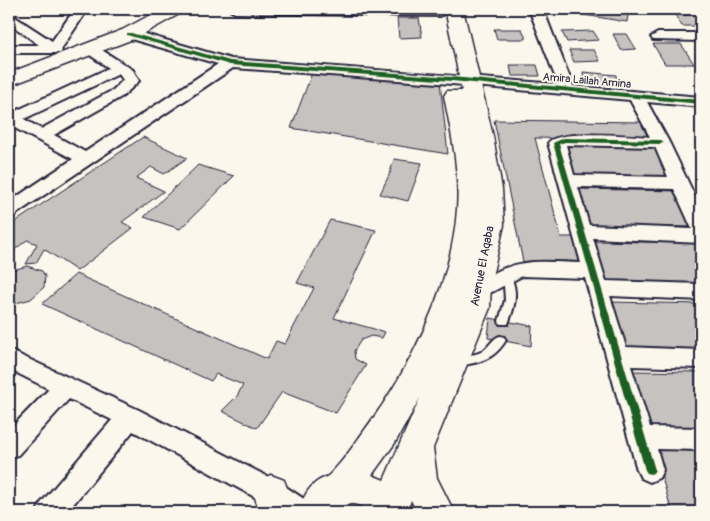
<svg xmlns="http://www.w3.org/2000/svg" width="710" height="521" font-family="Pangolin,sans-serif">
<rect width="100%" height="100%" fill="#fbf7ec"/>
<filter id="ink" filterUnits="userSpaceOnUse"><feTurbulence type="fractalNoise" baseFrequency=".02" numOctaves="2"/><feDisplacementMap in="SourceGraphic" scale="10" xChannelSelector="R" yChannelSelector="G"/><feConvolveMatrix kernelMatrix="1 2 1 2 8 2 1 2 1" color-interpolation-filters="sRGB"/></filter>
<g filter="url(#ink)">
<path fill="#c6c2c0" stroke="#22223b" d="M567,9H629L627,22L566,12Z
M675,15H694L701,26H682Z
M397,18H419L422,37L399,38Z
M494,29H522L526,39H497Z
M593,31L599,40L567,42L562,32Z
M613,34H627L636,49L621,50Z
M653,44H681L694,64H665Z
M569,50H594L600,61L574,62Z
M510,65H537L540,76H512Z
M583,72L616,75L617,85L584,82Z
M312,73L440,82L448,154L291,128Z
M494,120L641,122L649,140L535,138L561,237H573L580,263L523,262Z
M143,137L187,158L164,174L151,167L136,178L164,191L122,222L133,228L77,271L44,249L36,263L26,264L37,244L27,240L9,254V226Z
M563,145L656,146L671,178L572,177Z
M394,159L422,163L408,201L380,194L390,173Z
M198,165L234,176L180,229L144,217Z
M579,189L680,191L696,227L590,226Z
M330,220L376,230L334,318L385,332L382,338L371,336L361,340L354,351L355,359L366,365L336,413L282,392L257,428L222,411L237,396L243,385L216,374L211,381L42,304L76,274L267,359L276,341L285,344L314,288L297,283Z
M595,241L701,243V285L607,284Z
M27,266L42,271L45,276L44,287L31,299L9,305V271Z
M611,302L701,304V353L626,352Z
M490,318L532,326L531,346L488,338Z
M631,371L701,372V432L649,431Z
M654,450L701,451V512H672Z"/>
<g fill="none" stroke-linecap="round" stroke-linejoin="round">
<g stroke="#22223b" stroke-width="4">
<path id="lane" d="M507,276L511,277C518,292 515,306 509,321L508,324H500L499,321L505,300L504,285H495L494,282L495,279Z
M500,336L504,337L506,340C497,355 486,361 469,364C464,365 458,366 453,364L451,361L453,358C462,355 473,356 481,352C489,348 492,338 500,336Z"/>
</g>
<g stroke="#22223b" stroke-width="4">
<path id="street" d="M75,9H88L62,48L61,53H9V45H39L9,23V13L52,41Z
M228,9H443L447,12L440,16L235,13Z
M529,9H543L573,86L701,97V107L647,102L669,142L701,209V243L593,238L606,281L701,284V300L610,296L626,347L701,350V368L631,366L650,427L701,428V450L657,449L663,470L659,478L650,482L641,478L637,470L585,278L522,276L492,292L470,286L467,281L470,276L477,274L489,276C520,257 546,262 581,263L548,143C557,129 631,136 650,137L630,100L452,84L233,68L16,214L9,216V202L73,159L9,125V114L109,68L84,51L82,48L84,45H94L133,70L139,81L123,96L54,135L85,152L218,64L124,37L122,34L124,31H134L231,59L558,84ZM119,74L123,80L113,90L41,129L24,119ZM566,145L655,147L668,177L574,175ZM578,187L674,189L692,229L589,225Z
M658,33H701V41L653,40L651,37Z
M9,350L139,410L280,483L310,503L314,512H279L262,501L133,431L67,512H37L41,503L112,420L69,399L18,455L9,458V430L49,389L9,369Z"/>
</g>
<g stroke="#22223b" stroke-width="3">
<path id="secondary" d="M162,9H184L181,13L136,38L9,86V73L122,30Z
M445,9H463L493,136L502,189L504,225L491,281L490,308L433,448L437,478L454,512H417L411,500L407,512H369C357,501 347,501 335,512H298C302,501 307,488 318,481C321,479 325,478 328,476C342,463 353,446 364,431C409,371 452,286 457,209C460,171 451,133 444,96L447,91H462ZM420,398L384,480L372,475L395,443Z
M271,475L284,480L296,512H260L253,492L258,480Z"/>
</g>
<use href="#lane" fill="#fbf7ec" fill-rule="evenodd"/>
<use href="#street" fill="#fbf7ec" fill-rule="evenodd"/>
<use href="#secondary" fill="#fbf7ec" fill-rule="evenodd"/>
<g stroke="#fbf7ec" stroke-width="3">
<path id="cycleway" d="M127,33H131L230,61L452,77L701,100V104L452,81L230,65L127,35Z
M564,138L661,140L664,142L661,144L565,142L559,144L655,470L653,473L650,474L647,473L645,470L553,143Z"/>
</g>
<use href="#cycleway" fill="#1b5e20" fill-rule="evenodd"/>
</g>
</g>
<g text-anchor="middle" stroke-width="4" stroke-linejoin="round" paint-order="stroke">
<g font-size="11" fill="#22223b" stroke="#fbf7ec">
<text transform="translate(587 80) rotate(5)" y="4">Amira Lailah Amina</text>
</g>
<g font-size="12" fill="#22223b" stroke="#fbf7ec">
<text transform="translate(482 266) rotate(-79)" y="4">Avenue El Aqaba</text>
</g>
</g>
<rect width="710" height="521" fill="none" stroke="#fbf7ec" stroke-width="30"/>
<rect x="15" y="15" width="680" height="491" fill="none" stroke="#22223b" stroke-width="2" filter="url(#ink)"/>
</svg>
